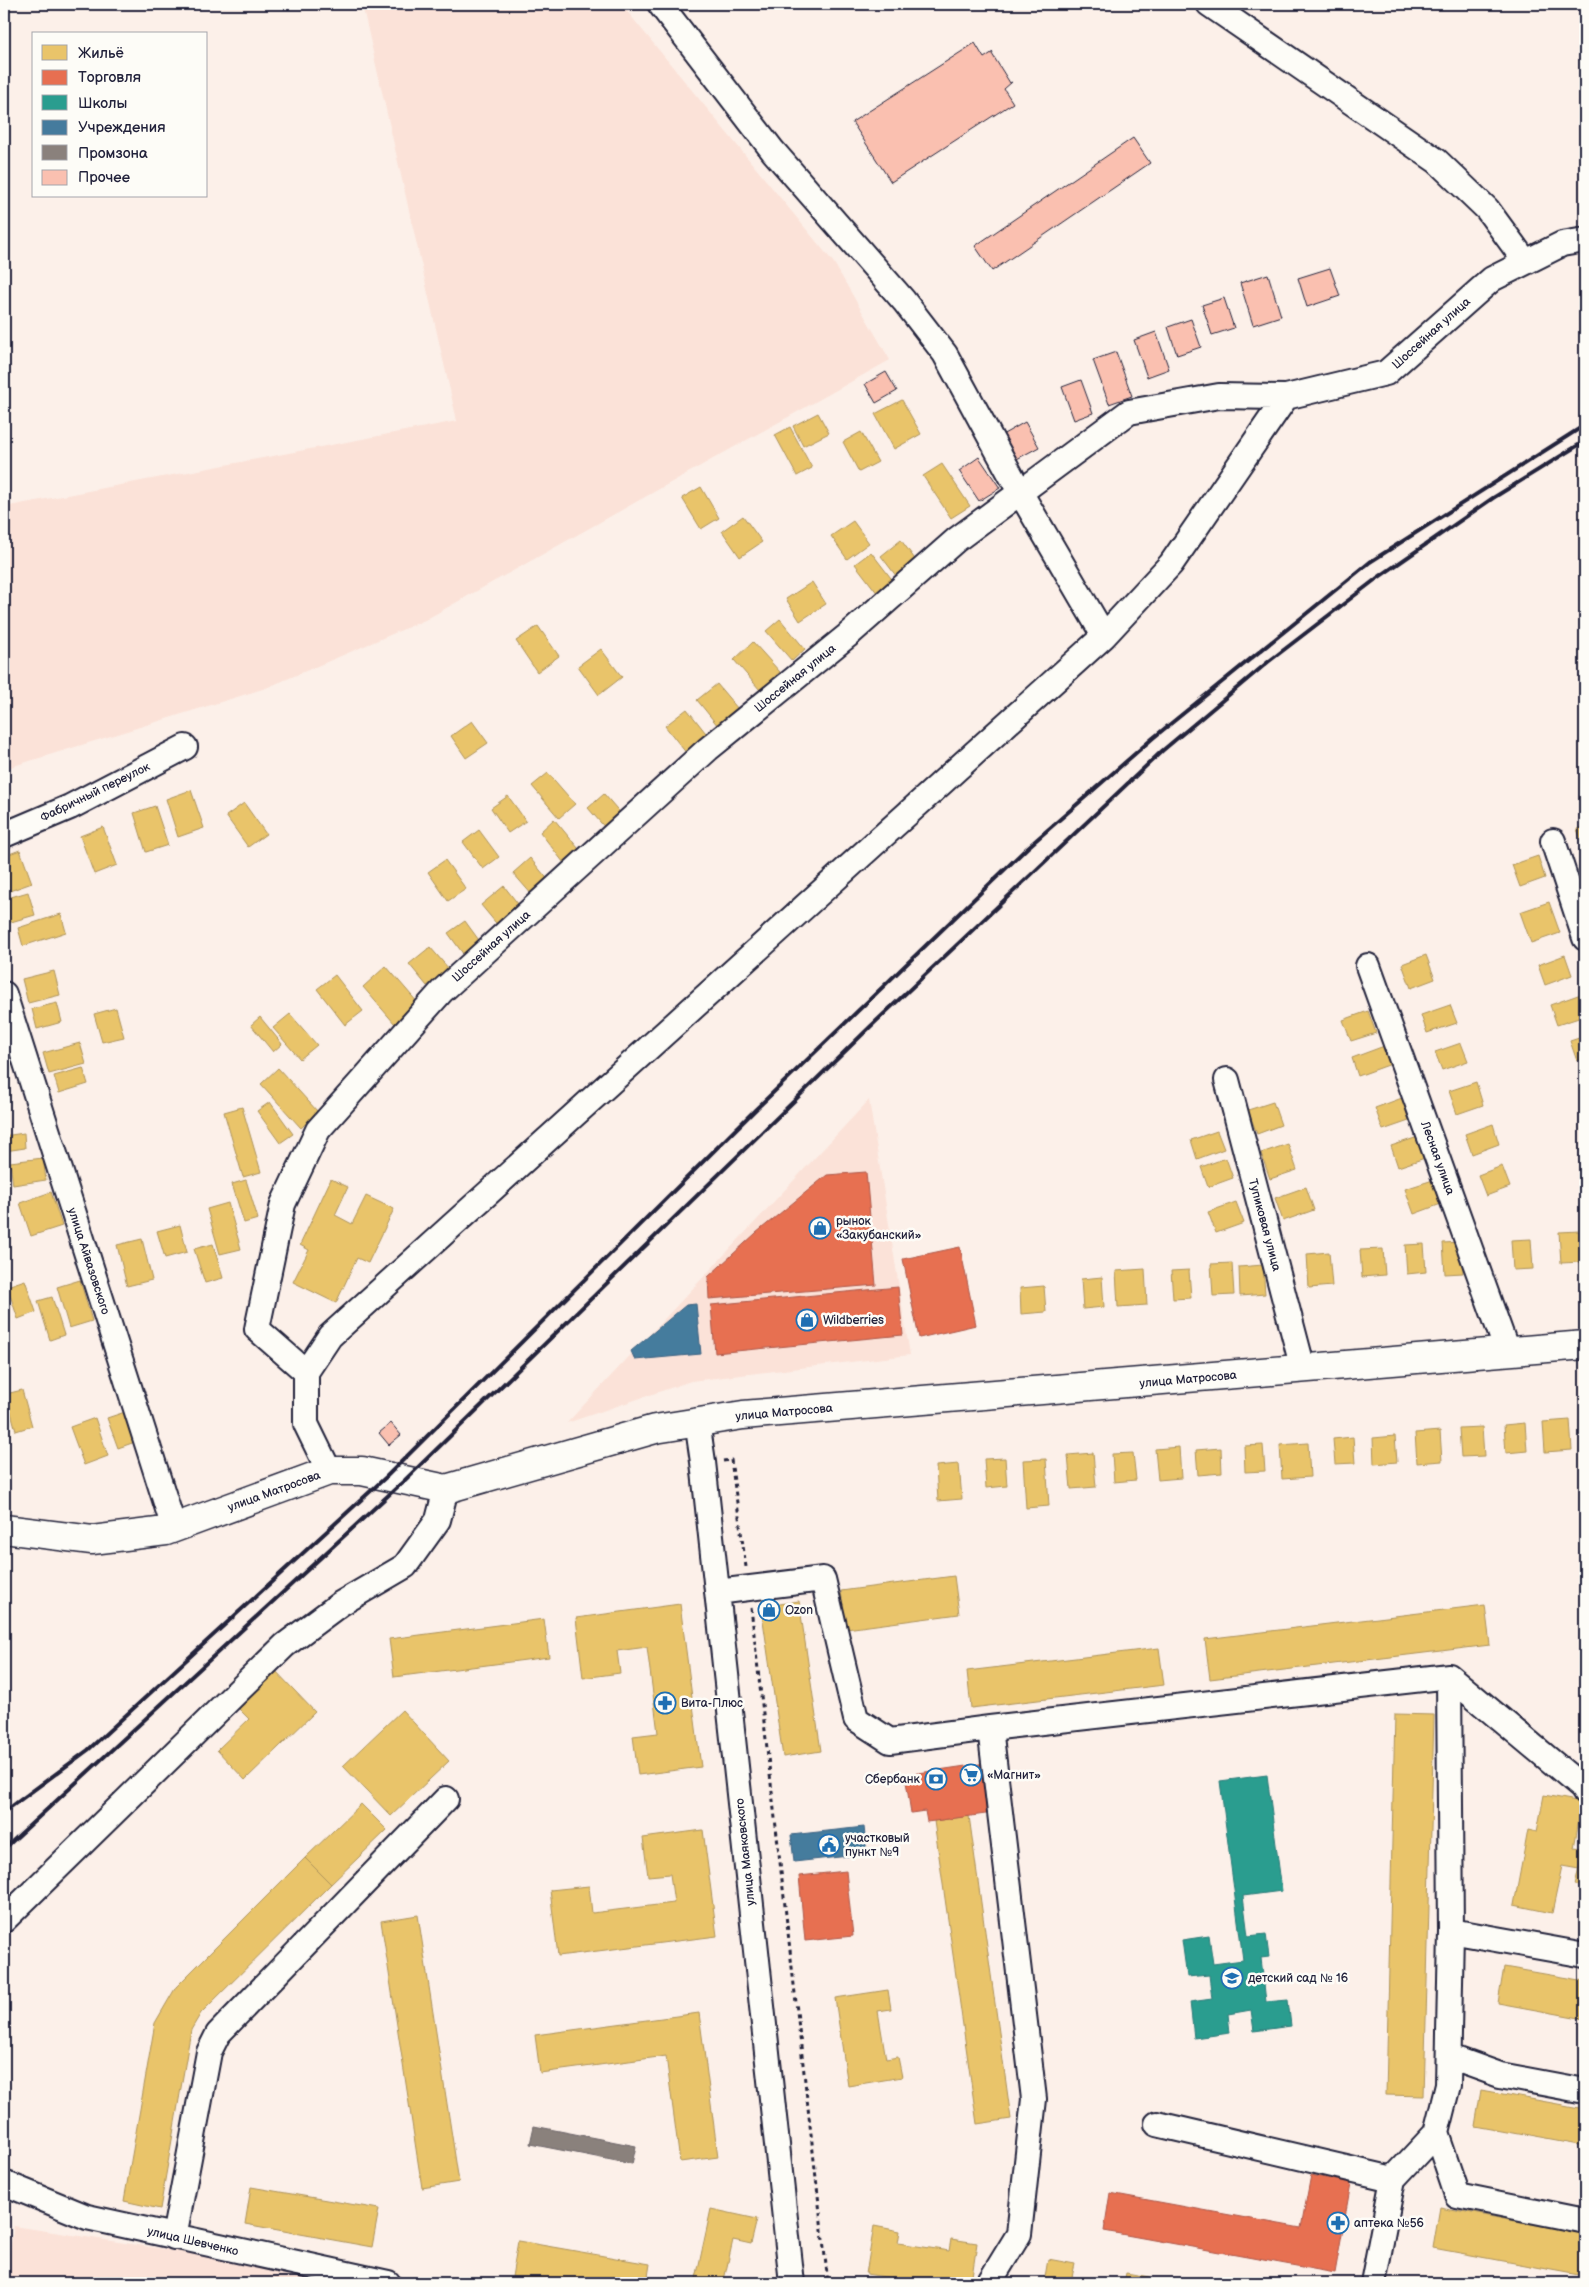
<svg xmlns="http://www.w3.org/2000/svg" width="1589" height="2287" font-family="'Balsamiq Sans',sans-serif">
<rect width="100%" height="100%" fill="#fcf0e9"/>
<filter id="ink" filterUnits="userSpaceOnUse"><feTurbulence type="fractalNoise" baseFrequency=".02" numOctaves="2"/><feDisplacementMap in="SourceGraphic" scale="10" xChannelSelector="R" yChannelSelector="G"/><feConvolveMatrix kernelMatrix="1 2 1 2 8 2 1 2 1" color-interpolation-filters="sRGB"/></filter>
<g filter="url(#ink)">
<path fill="#fbe2d8" d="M362,4H621L834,263L890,360L425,620L266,688L4,769V507L457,421Z
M869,1100L910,1355L691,1381L567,1423Z
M14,2226L385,2283H4Z"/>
<path fill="#e9c46a" stroke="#ad935c" d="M902,400L921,434L894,449L875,414Z
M818,413L829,433L803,446L793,426Z
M790,427L812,468L797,476L775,435Z
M861,432L878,462L859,472L843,442Z
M942,464L970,506L951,518L923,476Z
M701,487L719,518L701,529L682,498Z
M743,516L762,542L740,557L722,531Z
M853,521L869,543L847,559L831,536Z
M901,540L917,562L897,577L881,556Z
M871,552L894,582L878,594L855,564Z
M812,582L826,604L800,621L786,599Z
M780,619L805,649L792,661L766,631Z
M538,626L559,656L537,672L516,641Z
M753,642L780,672L760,690L734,660Z
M601,649L622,677L599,695L578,666Z
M717,684L738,709L718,726L697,700Z
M687,709L709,737L687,754L665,726Z
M472,721L488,743L466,758L451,736Z
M548,773L575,804L559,818L532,786Z
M191,790L204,828L178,837L166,799Z
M604,794L623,816L607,830L588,808Z
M508,796L526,821L508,833L491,808Z
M244,803L266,834L248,847L226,816Z
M155,806L168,845L146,852L134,813Z
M554,819L583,854L567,867L540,832Z
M1585,826V847L1584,848L1577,829Z
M103,827L117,865L94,874L80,836Z
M479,830L499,857L483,869L463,842Z
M20,850L32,883L4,893V856Z
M1538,856L1545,878L1520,887L1512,865Z
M530,858L550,882L533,896L513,873Z
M445,860L466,889L448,901L428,872Z
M504,886L522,909L500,928L481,905Z
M28,892L35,915L4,924V899Z
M1549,902L1560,933L1531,943L1520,912Z
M61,914L66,932L23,946L18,928Z
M465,921L481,943L464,955L448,933Z
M430,947L449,969L427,986L409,964Z
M1426,955L1435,979L1411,988L1402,964Z
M1565,955L1572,975L1545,985L1538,965Z
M386,966L418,1003L395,1024L363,987Z
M54,971L60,995L28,1003L22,979Z
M335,975L363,1011L345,1025L317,989Z
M1581,994L1585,1006V1016L1557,1025L1550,1005Z
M57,1003L62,1022L37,1029L32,1009Z
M1450,1005L1457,1023L1427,1033L1421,1015Z
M116,1008L124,1037L102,1042L94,1014Z
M1368,1011L1376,1033L1351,1041L1343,1020Z
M290,1014L317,1045L300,1059L273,1028Z
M260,1017L282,1044L273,1052L251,1025Z
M1585,1036V1058L1577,1061L1570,1041Z
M80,1043L86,1064L49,1074L43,1053Z
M1461,1043L1468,1061L1442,1070L1435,1052Z
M1387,1045L1394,1063L1358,1076L1352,1058Z
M4,1059L10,1078L4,1081Z
M83,1068L88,1084L59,1093L54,1076Z
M278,1068L318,1112L301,1128L261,1084Z
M1476,1082L1483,1105L1457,1114L1449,1091Z
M1585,1084V1101L1580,1086Z
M1402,1098L1409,1121L1383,1130L1375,1108Z
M270,1102L293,1134L280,1143L257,1111Z
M1273,1102L1281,1125L1257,1134L1248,1110Z
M242,1107L261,1172L243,1177L224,1112Z
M1493,1124L1499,1144L1472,1154L1465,1134Z
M1217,1131L1224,1149L1197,1159L1191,1140Z
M24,1133L25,1148L5,1151L4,1136Z
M1418,1137L1425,1158L1398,1167L1391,1146Z
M1288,1144L1297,1170L1270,1179L1261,1153Z
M43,1158L46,1180L13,1185L10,1162Z
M1226,1158L1233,1178L1208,1187L1201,1167Z
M1502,1166L1510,1187L1486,1196L1478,1175Z
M331,1179L348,1187L335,1215L352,1224L366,1196L394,1209L368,1263L357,1258L336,1303L293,1282L309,1250L300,1245Z
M246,1180L258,1219L244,1223L232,1184Z
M1433,1180L1441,1204L1414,1214L1405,1189Z
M1306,1187L1314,1210L1283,1221L1275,1198Z
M51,1192L62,1226L31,1236L20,1203Z
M1236,1202L1244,1223L1216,1233L1208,1212Z
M228,1203L241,1249L220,1254L207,1209Z
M180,1225L187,1252L165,1258L157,1231Z
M1580,1231L1582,1262L1561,1263L1559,1232Z
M142,1239L152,1280L127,1286L117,1245Z
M1531,1239L1533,1269L1513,1270L1511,1240Z
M1461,1242L1463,1273L1445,1274L1443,1243Z
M213,1244L223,1278L205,1283L194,1249Z
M1424,1244L1426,1272L1407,1274L1405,1245Z
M1383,1249L1385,1275L1362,1277L1360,1250Z
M1329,1252L1332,1286L1309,1288L1307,1254Z
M1232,1263L1234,1295L1213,1296L1211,1264Z
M1263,1265L1265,1294L1240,1296L1239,1267Z
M1145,1269L1147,1305L1118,1307L1116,1271Z
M1189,1270L1191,1298L1173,1299L1171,1271Z
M1102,1277L1104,1307L1083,1309L1081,1279Z
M25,1280L36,1312L18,1319L7,1286Z
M80,1280L92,1321L69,1328L57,1287Z
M1044,1286L1046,1312L1021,1314L1020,1288Z
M52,1297L64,1335L50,1340L38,1301Z
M22,1390L32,1426L16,1431L6,1394Z
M125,1412L135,1442L118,1448L107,1418Z
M95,1418L108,1456L84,1465L70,1427Z
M1570,1420L1572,1450L1545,1452L1543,1422Z
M1525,1423L1527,1451L1506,1453L1504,1425Z
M1482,1427L1484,1456L1461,1457L1459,1428Z
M1440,1431L1442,1461L1417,1463L1415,1433Z
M1395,1436L1397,1462L1374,1464L1373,1438Z
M1353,1437L1355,1463L1335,1464L1333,1439Z
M1308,1443L1310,1477L1282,1479L1280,1445Z
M1263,1445L1265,1471L1245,1472L1244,1446Z
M1179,1447L1181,1478L1158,1480L1155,1449Z
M1221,1448L1222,1473L1198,1475L1196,1450Z
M1093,1453L1096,1487L1071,1489L1068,1455Z
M1133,1453L1136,1480L1114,1482L1112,1454Z
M1005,1458L1007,1486L986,1488L984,1459Z
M1046,1459L1049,1506L1026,1508L1023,1460Z
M959,1464L962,1499L938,1501L936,1466Z
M954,1576L959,1614L846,1629L841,1591Z
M799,1601L821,1751L783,1757L761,1607Z
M680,1604L701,1767L638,1775L633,1736L658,1733L647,1647L617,1651L620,1673L583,1678L576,1618Z
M1485,1605L1490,1645L1210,1679L1205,1639Z
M544,1619L549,1657L394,1677L389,1639Z
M1159,1648L1164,1685L971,1708L967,1671Z
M272,1667L315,1712L245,1780L217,1750L249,1719L234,1704Z
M402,1710L449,1761L391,1816L343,1766Z
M1395,1714L1434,1715L1424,2096L1386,2095Z
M1544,1795L1582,1802L1574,1848L1583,1849L1579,1869L1562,1866L1552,1913L1514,1905L1528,1830L1537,1832Z
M361,1804L387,1830L331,1884L305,1858Z
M969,1816L1011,2119L977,2124L934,1821Z
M703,1830L717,1936L558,1956L550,1890L589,1886L592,1913L674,1903L670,1874L648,1876L643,1838Z
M1583,1849L1585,1850V1887L1575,1885Z
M305,1858L331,1884L201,2013L191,2030L160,2209L124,2201L155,2023L176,1987Z
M418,1915L459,2182L422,2188L381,1921Z
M1504,1967L1585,1981V2019L1498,2003Z
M888,1990L891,2009L878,2011L886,2059L898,2057L902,2077L848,2086L835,1998Z
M699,2013L718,2157L680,2162L666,2056L540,2073L535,2035Z
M1481,2090L1585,2109V2146L1475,2126Z
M251,2187L379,2209L372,2247L245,2224Z
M1440,2207L1585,2234V2276L1433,2248Z
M711,2209L757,2219L751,2244L733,2240L724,2280L738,2283H695Z
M874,2226L900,2231L898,2243L949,2251L951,2239L977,2243L971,2283H925L866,2274Z
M518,2241L650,2264L647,2283H545L512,2277Z
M1048,2259L1075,2264L1072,2277L1110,2283H1044Z
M1126,2273L1149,2277L1148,2283H1124Z"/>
<path fill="#e76f51" stroke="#ac584a" d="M866,1172L876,1285L709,1299L708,1277L756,1233L827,1175Z
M960,1247L976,1325L919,1338L903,1259Z
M898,1287L903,1335L715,1353L711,1305Z
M986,1763L993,1813L927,1822L925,1811L911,1813L905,1775Z
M846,1871L853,1936L805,1941L799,1876Z
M1311,2175L1351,2183L1335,2273L1104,2231L1110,2193L1301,2228Z"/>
<path fill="#2a9d8f" stroke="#287876" d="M1267,1775L1282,1891L1243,1896L1248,1936L1266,1934L1269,1957L1261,1958L1266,2002L1288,2000L1291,2026L1254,2031L1251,2010L1228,2014L1230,2033L1194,2038L1190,2002L1212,1999L1209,1975L1187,1977L1182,1940L1209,1936L1213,1964L1243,1960L1220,1781Z"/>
<path fill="#457b9d" stroke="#3a6080" d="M696,1304L701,1354L635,1360L631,1351L686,1305Z
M864,1827L867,1854L794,1862L791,1835Z"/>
<path fill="#8a817c" stroke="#6b6468" d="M534,2126L636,2146L632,2164L530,2144Z"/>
<path fill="#fac0b0" stroke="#22223b" d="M975,43L984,58L993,52L992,54L1010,83L1012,82L1004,89L1013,103L891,182L852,122Z
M1133,138L1150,163L992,271L975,246Z
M1330,268L1340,296L1307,307L1298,278Z
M1268,274L1281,316L1253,325L1240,283Z
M1224,298L1234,328L1212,335L1202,305Z
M1191,319L1201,347L1177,355L1168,327Z
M1156,332L1169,369L1147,377L1134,340Z
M1116,352L1132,396L1109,404L1093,360Z
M886,372L897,391L876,403L865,384Z
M1081,380L1093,413L1074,420L1062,387Z
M1025,422L1039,447L1015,460L1002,435Z
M979,457L1000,488L979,501L959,471Z
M391,1423L401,1435L389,1445L379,1433Z"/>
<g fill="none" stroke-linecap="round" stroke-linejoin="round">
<g stroke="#22223b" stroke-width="28">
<path id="minor" d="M660,4L773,151L904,301L945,354L1020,492L1104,636
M1209,4L1437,161L1487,209L1525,261
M4,835L70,807L185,747
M1553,841L1585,938
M1368,966L1507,1351
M4,994L174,1528
M1227,1080L1303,1369
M306,1372L257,1329L283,1204L318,1130L442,991L708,749L847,636L956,540L1129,412L1219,396L1286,397L1386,373L1492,279L1562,244L1585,240
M697,1421L703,1462L792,2283
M329,1471L306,1424V1372L330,1336L1104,636L1171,564L1286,397
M717,1592L823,1579L856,1719L890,1741L990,1728L1449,1676L1582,1787L1585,1792
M4,1920L285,1645L340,1604L405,1566L438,1520L446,1489
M1451,1931L1585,1955
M1450,2057L1500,2075L1585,2091
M1157,2124L1393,2179
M1436,2133L1457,2195L1585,2221
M4,2183L87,2217L388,2283
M174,2237L209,2052L218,2034L446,1799
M989,2283L1019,2234L1034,2099L990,1728
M1373,2283L1393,2179L1436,2133L1448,2085L1451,1931L1449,1676"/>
</g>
<g stroke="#22223b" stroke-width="31">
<path id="major" d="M4,1529L92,1540L166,1531L329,1471H362L446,1489L655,1429L743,1415L1585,1345"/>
</g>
<path stroke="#22223b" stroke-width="3" stroke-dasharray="4 4" stroke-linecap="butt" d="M723,1461L731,1460L746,1567
M751,1608L828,2283"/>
<use href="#minor" stroke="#fdfcf7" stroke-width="24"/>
<use href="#major" stroke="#fdfcf7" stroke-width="28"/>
<path stroke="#22223b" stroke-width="4" d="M4,1812L88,1750L386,1477L755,1110L1027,848L1153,738L1370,562L1585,425
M4,1849L405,1480L870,1027L1162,751L1268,662L1376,579L1493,498L1585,441"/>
</g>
</g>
<defs>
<g id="shop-ring" transform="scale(1.125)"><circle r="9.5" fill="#fdfcf7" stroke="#1f6fb2" stroke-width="1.5"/><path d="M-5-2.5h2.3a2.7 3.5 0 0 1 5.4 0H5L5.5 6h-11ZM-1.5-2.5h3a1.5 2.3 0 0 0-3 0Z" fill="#1f6fb2"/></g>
<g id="pharmacy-ring" transform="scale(1.125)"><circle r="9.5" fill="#fdfcf7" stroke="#1f6fb2" stroke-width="1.5"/><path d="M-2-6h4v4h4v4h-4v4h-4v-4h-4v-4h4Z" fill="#1f6fb2"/></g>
<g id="supermarket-ring" transform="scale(1.125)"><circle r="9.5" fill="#fdfcf7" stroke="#1f6fb2" stroke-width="1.5"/><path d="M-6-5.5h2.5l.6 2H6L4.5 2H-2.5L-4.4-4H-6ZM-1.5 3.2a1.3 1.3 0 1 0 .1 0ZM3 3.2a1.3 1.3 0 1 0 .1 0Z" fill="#1f6fb2"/></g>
<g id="bank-ring" transform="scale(1.125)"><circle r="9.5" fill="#fdfcf7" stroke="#1f6fb2" stroke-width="1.5"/><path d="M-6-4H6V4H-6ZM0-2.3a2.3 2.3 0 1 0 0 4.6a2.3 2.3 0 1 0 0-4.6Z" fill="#1f6fb2"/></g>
<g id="civic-ring" transform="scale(1.125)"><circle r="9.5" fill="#fdfcf7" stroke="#1f6fb2" stroke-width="1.5"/><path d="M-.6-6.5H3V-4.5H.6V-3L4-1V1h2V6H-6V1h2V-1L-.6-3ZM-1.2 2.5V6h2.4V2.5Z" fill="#1f6fb2"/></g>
<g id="school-ring" transform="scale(1.125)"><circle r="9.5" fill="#fdfcf7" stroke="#1f6fb2" stroke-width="1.5"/><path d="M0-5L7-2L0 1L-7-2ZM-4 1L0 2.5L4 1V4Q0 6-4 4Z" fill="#1f6fb2"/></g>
</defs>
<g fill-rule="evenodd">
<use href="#shop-ring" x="820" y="1228"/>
<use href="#shop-ring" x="807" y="1320"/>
<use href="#shop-ring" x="769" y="1610"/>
<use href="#pharmacy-ring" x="665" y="1703"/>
<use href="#supermarket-ring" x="971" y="1775"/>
<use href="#bank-ring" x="936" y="1779"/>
<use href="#civic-ring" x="829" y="1845"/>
<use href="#school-ring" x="1232" y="1978"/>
<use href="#pharmacy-ring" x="1338" y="2223"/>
</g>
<g text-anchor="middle" stroke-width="5" stroke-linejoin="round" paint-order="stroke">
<g font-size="12" fill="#22223b" stroke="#fdfcf7">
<text transform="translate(1431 333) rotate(-42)" y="4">Шоссейная улица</text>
<text transform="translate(795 678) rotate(-39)" y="4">Шоссейная улица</text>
<text transform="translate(95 792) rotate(-26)" y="4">Фабричный переулок</text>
<text transform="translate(491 946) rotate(-42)" y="4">Шоссейная улица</text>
<text transform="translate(1438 1158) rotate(70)" y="4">Лесная улица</text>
<text transform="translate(1265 1225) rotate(75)" y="4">Тупиковая улица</text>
<text transform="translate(89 1261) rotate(72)" y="4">улица Айвазовского</text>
<text transform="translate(1188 1379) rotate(-5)" y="4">улица Матросова</text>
<text transform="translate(784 1412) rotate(-5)" y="4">улица Матросова</text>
<text transform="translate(274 1491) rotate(-20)" y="4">улица Матросова</text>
<text transform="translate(745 1852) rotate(-96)" y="4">улица Маяковского</text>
<text transform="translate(193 2241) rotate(13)" y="4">улица Шевченко</text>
</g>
<g font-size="12" fill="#22223b" stroke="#fdfcf7" text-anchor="start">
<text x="836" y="1225">рынок<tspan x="836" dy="14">«Закубанский»</tspan></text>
<text x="823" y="1324">Wildberries</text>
<text x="785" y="1614">Ozon</text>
<text x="681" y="1707">Вита-Плюс</text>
<text x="987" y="1779">«Магнит»</text>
<text x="920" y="1783" text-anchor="end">Сбербанк</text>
<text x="845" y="1842">участковый<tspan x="845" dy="14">пункт №9</tspan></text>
<text x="1248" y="1982">детский сад № 16</text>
<text x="1354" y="2227">аптека №56</text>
</g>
</g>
<rect width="1589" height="2287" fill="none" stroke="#fdfcf7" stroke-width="20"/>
<rect x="10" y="10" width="1569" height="2267" fill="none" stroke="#22223b" stroke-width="2" filter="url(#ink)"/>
<rect x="32" y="32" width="175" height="165" fill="#fdfcf7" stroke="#a5a5ac"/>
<rect x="42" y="45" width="25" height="15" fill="#e9c46a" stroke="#a5a5ac"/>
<text x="78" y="58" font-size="15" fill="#22223b">Жильё</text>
<rect x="42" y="70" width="25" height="15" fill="#e76f51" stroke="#a5a5ac"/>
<text x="78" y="82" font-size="15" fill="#22223b">Торговля</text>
<rect x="42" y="95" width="25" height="15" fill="#2a9d8f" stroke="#a5a5ac"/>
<text x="78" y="108" font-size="15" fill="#22223b">Школы</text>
<rect x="42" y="120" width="25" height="15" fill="#457b9d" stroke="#a5a5ac"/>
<text x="78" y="132" font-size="15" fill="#22223b">Учреждения</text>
<rect x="42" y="145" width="25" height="15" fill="#8a817c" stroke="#a5a5ac"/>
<text x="78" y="158" font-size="15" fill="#22223b">Промзона</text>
<rect x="42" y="170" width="25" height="15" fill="#fac0b0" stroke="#a5a5ac"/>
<text x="78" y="182" font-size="15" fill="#22223b">Прочее</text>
</svg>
